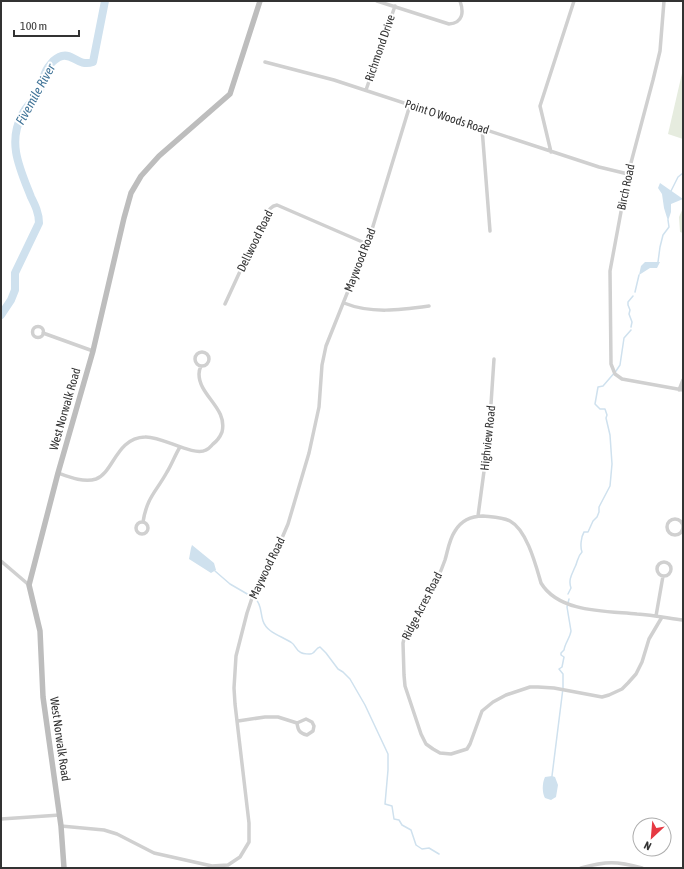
<svg xmlns="http://www.w3.org/2000/svg" width="684" height="869" font-family="'Asap Condensed',sans-serif">
<rect width="100%" height="100%" fill="#fff"/>
<path fill="#e6ecdf" d="M683,69V139L668,134Z
M683,208V233L680,232L679,217Z"/>
<path fill="#cfe1ee" d="M660,183L683,199L671,204V212L668,221L664,208L662,194L658,188Z
M645,262H660L657,268H650L639,275L641,266Z
M192,545L214,563L216,570L211,573L189,559L191,548Z
M552,776L555,777L558,785L556,797L551,800L545,798C542,793 542,783 545,777Z"/>
<g fill="none" stroke-linecap="round" stroke-linejoin="round">
<path stroke="#cfe1ee" stroke-width="1.5" d="M671,191L678,177L683,173
M657,263L658,262L660,247L663,235L669,227L668,220
M635,292L639,275
M631,327L632,322L629,314L630,310L628,305V302L633,296
M215,571L230,584L249,595
M568,594L571,588C568,580 572,574 575,567C578,561 577,557 582,552C580,547 581,537 584,532H588L593,521L597,517L599,512V507L610,486L612,464L610,435L606,418L607,415L605,409H600L595,404L598,387L603,386L616,371L620,365L624,338L631,330
M255,598C262,605 260,612 263,621C267,633 282,636 292,643C295,645 296,650 300,652C301,653 306,654 309,654C315,655 315,648 320,647L326,653L338,669L343,672L350,679L365,705L388,754V770L385,804L392,806L394,819L399,820L402,825L411,830L416,845L422,849L429,848L439,854
M552,776L563,688V674L559,669L562,667L564,657L561,655V653L564,650C565,643 570,638 571,631L567,607L569,599"/>
<path stroke="#cfe1ee" stroke-width="8" d="M1,315L11,300L15,290V273L39,223C39,213 35,205 31,197C20,169 7,143 22,115C26,105 35,100 40,90C42,86 42,80 44,76C46,68 54,58 62,56C73,53 78,67 93,62L105,1"/>
<path stroke="#d0d0d0" stroke-width="3.5" d="M377,1L449,24C463,23 464,12 460,1
M664,1L660,51L653,80L628,174L610,271L611,364L615,374L622,379L683,390
M265,62L334,80L599,167L628,174
M366,90L395,6
M482,128L490,231
M551,152L540,106L574,1
M344,303C371,314 400,310 429,306
M225,304L265,217C268,212 270,206 277,205L367,244
M32.5 332a5.5 5.5 0 1 1 11 0a5.5 5.5 0 1 1-11 0Z
M43,333L93,351
M195 359a7 7 0 1 1 14 0a7 7 0 1 1-14 0Z
M679,390L683,380
M58,473C69,477 84,483 96,479C114,472 116,438 145,437C162,436 193,457 206,450C209,449 211,446 213,444C217,441 220,437 222,432C228,408 199,396 199,374C199,372 200,368 201,366
M478,516L489,434L494,359
M667 527a8 8 0 1 1 16 0a8 8 0 1 1-16 0Z
M136 528a6 6 0 1 1 12 0a6 6 0 1 1-12 0Z
M143,522C147,497 156,492 167,472C172,464 175,455 180,447
M1,561L29,585
M657 569a7 7 0 1 1 14 0a7 7 0 1 1-14 0Z
M656,616L663,576
M662,617L649,639L642,662L636,674L628,683L622,689L609,695L602,697L554,688L538,687H530L506,695L493,702L482,711L470,744L467,749L451,754L440,753L433,749L426,744L421,734L405,686L404,675L403,643L404,639C420,613 435,588 445,560C448,550 449,540 455,531C461,521 471,516 483,516C492,517 502,517 510,521C527,530 536,566 541,583C559,613 607,611 637,614C652,615 668,618 683,620
M238,721L265,717H278L297,723L306,719L312,722L314,726L313,731L307,735C299,733 298,730 297,723
M1,819L60,815
M61,826L104,830L117,834L154,853L212,866L228,865L240,857L249,842V823L235,704L234,688L236,656L247,613L253,595L282,538L288,524L309,453L319,407L322,365L326,346L370,236L410,105
M581,868C606,861 617,861 642,868"/>
<path stroke="#bdbdbd" stroke-width="5.5" d="M64,868L61,826L43,697L40,631L29,585L58,473L93,351L124,218L131,193L141,176L159,156L230,94L260,1"/>
</g>
<g text-anchor="middle" stroke-width="4" stroke-linejoin="round" paint-order="stroke">
<g font-size="12" fill="#333" stroke="#fff">
<text transform="translate(380 48) rotate(-71)" y="4">Richmond Drive</text>
<text transform="translate(447 117) rotate(18)" y="4">Point O Woods Road</text>
<text transform="translate(626 187) rotate(-78)" y="4">Birch Road</text>
<text transform="translate(255 241) rotate(-64)" y="4">Dellwood Road</text>
<text transform="translate(360 260) rotate(-69)" y="4">Maywood Road</text>
<text transform="translate(65 409) rotate(-74)" y="4">West Norwalk Road</text>
<text transform="translate(488 438) rotate(-84)" y="4">Highview Road</text>
<text transform="translate(267 568) rotate(-64)" y="4">Maywood Road</text>
<text transform="translate(422 606) rotate(-63)" y="4">Ridge Acres Road</text>
<text transform="translate(60 739) rotate(82)" y="4">West Norwalk Road</text>
</g>
<g font-size="13" font-style="italic" fill="#3f7397" stroke="#fff">
<text transform="translate(35 94) rotate(-61)" y="5">Fivemile River</text>
</g>
</g>
<rect width="684" height="869" fill="none" stroke="#333333" stroke-width="4"/>
<g transform="translate(652 837) rotate(206)"><circle r="19" fill="#ffffff" stroke="#adadad"/>
<path d="M0-3L7 15L0 10L-7 15Z" fill="#e63943"/>
<text y="-6" font-size="11" font-weight="bold" text-anchor="middle" fill="#333333">N</text>
</g>
<path d="M14 30v6h65v-6" fill="none" stroke="#333333" stroke-width="2"/>
<text x="20" y="30" font-size="12" fill="#333333" stroke="#ffffff" stroke-width="3" paint-order="stroke">100 m</text>
</svg>
